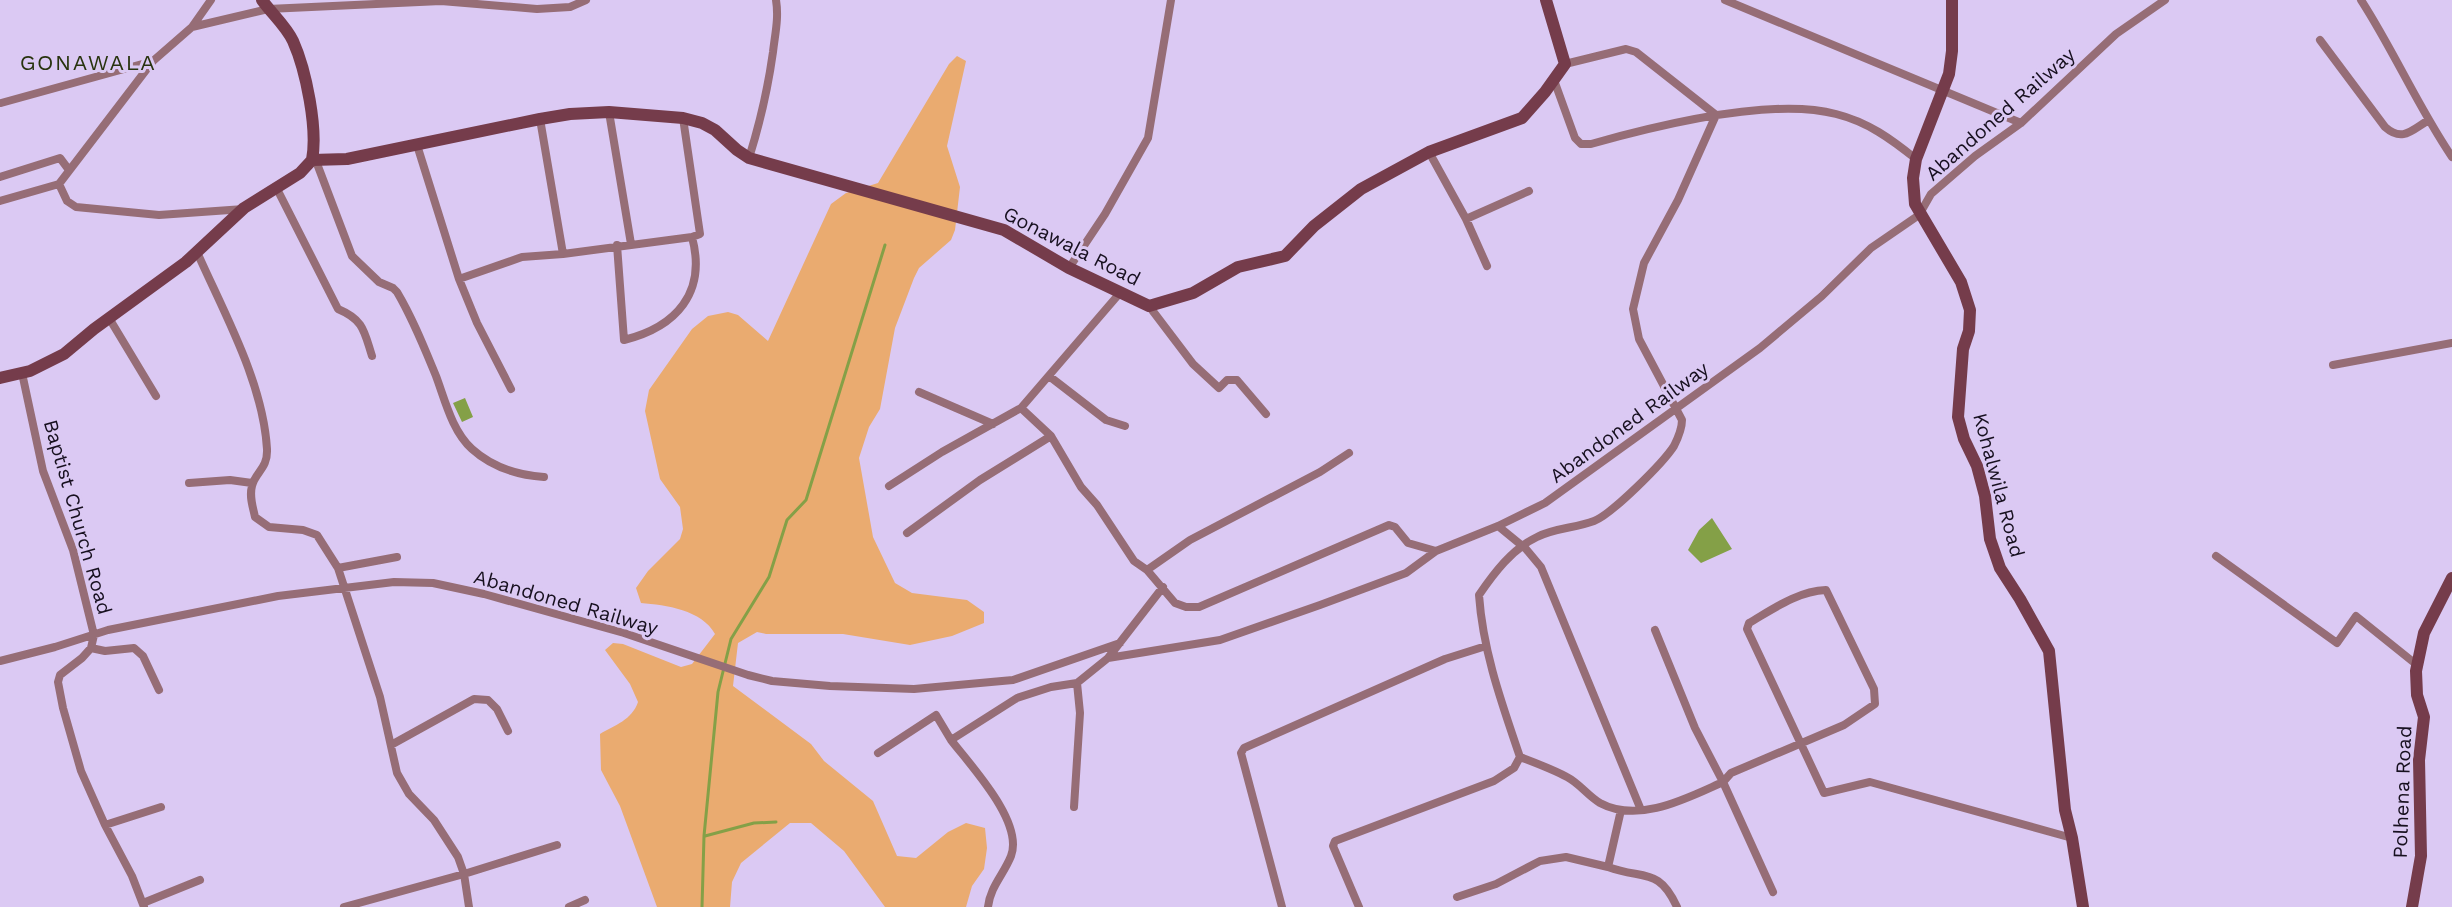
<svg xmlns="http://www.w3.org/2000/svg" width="2452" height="907" font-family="'Work Sans',sans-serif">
<rect width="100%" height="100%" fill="#dbc9f3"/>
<path fill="#eaab70" d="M957,56L966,61L947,146L960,187L955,230L951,240L919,268L914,278L895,328L880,409L869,427L859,458L873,537L895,583L912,593L967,600L984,612V623L952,636L910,645L843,634H766L757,632L738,643L733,686L811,744L824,761L873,801L897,856L916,858L948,832L966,823L985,828L987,848L984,869L972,886L966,907H885L844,851L811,823H790L741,863L732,882L730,907H657L620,806L601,770L600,734C615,725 632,720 638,702L630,684L605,650L613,643L623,644L681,667L692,664L715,634C702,610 666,605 641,603L636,588L648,571L680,539L683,529L680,507L660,479L645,411L649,390L692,329L708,316L728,312L738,315L768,341L831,204L846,193L878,183L949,64Z"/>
<path fill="#84a047" d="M465,398L473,417L462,422L453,403Z
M1712,518L1732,549L1701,563L1688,550L1699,530Z"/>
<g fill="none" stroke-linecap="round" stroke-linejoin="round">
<path stroke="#84a047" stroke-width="3" d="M705,836L754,823L776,822
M702,907L704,836L718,692L731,639L769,577L787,520L806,500L885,245"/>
<path stroke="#966d76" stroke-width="8" d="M1725,0L2021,123
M2361,0C2394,51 2418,107 2452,157
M192,27L211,0
M2320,40L2385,127C2402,142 2411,131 2427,121
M1565,64L1626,49L1636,52L1716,115L1678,200L1644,263L1633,309L1639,339L1682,420C1682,429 1678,438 1674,446C1663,463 1612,514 1594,521C1576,528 1554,528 1537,537C1512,549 1494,573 1479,595C1483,652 1502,704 1520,757C1536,763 1552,769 1567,777C1579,783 1588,796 1600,803C1639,824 1687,798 1723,782L1695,728L1655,630
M1554,80L1575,138L1581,144H1591C1655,126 1772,97 1836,114C1868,122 1891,139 1916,159
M1,103L153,61
M609,112L631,244
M540,119L563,254L692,237L700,234L683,118
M417,145L459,279L477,323L511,389
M1429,152L1466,219L1529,191
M749,158C760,123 768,88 773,52C775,34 779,18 776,0
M316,161L352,256L379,282L393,288L397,292C413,319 424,347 436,376C445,400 452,431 472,449C493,468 517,475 544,477
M0,177L60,158L69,170
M59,184L67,201L76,207L159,215L244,209
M276,187L338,309C364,320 364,331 372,356
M0,201L59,184L153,61L192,27L268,9L441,1L537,9L570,7L586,0
M1466,219L1487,266
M617,245L624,340C676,327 707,293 692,237
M197,252C224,313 263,382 267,449C268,469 255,472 252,486C249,497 253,507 255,517L269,527L303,530L317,535L338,568L380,697L397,773L409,794L434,820L458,857L464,874L469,907
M1069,268L1105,214L1148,138L1171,0
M459,279L522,257L563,254
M1119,294L1021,408L1051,436L1081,487L1097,505L1134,561L1147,570L1175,603L1186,607H1199L1389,525L1395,527L1408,543L1436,551
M1149,306L1193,364L1219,388L1227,380H1237L1266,414
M109,318L156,396
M2333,365L2452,343
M22,373L43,471L73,550L94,635L91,648L82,658L60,675L58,682L63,708L81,771L105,825L132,876L144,907
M1049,376L1106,420L1125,426
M919,392L993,424
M189,483L230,480L252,483
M889,486L942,452L1021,408
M1498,526L1526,549L1541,567L1641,810
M907,533L980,480L1051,436
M2216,556L2337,643L2356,616L2417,665
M338,568L397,557
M1147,570L1190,540L1320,472L1349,453
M91,648L105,651L134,648L143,656L159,690
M1108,658L1163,587
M0,661L55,647L108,630L278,596L394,582L433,583L484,594L624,633L748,675L772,681L830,686L914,689L1013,680L1120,643
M391,745L474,699L488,700L497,709L508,731
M878,753L936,715L951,740
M1074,807L1080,713L1077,683
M105,825L161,807
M1608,867C1644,880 1659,867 1677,907
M1773,892L1723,782L1731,773L1844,725L1875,704L1874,689L1826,590C1798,591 1773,609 1749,623L1747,629L1824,793L1870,782L2072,838
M1457,897L1496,884L1540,861L1566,857L1608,867L1621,810
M143,903L200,880
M344,907L464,874L557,845
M569,907L585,900
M988,907C990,887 1004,874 1011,856C1024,822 971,766 951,740L1017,698L1051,687L1077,683L1108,658L1220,640L1320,605L1406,573L1436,551L1498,526L1545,503L1760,348L1822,296L1871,248L1919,215L1931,194L1975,156L2021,123L2116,34L2165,0
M1282,907L1241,753L1244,748L1445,659L1486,646
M1359,907L1333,846L1335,841L1494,781L1514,768L1520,757"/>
<path stroke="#753c4b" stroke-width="12" d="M262,0C272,14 286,26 293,41C306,70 318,129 312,160
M1952,0V51L1949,74L1916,159L1913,178L1915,204L1961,282L1970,310L1969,331L1963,349L1958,417L1964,439L1977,466L1985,496L1990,539L2000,568L2020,599L2049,651L2065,810L2072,838L2083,907
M312,160L347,159L540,119L570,114L609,112L683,118L702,123L715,130L737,150L749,158L1004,230L1069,268L1149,306L1193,293L1238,267L1285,256L1314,226L1361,189L1429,152L1522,118L1545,92L1565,64L1546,0
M0,378L30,371L64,354L94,329L186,262L244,208L300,173L312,160
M2412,907L2421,856L2419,760L2424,717L2417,695L2416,671L2424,633L2452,578"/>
</g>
<g text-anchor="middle" stroke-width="6" stroke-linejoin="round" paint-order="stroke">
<g font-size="20" fill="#17101f" stroke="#dbc9f3">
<text transform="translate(2000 114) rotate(-41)" y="7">Abandoned Railway</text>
<text transform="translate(1072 246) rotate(27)" y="7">Gonawala Road</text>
<text transform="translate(1629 422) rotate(-36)" y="7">Abandoned Railway</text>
<text transform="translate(1999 485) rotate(75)" y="7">Kohalwila Road</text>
<text transform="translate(78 517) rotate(74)" y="7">Baptist Church Road</text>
<text transform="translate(566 602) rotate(16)" y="7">Abandoned Railway</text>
<text transform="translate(2402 792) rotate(-88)" y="7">Polhena Road</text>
</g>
<g font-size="22" letter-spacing="1.5" fill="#28330e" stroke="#dbc9f3">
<text x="88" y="70">GONAWALA</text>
</g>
</g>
</svg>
